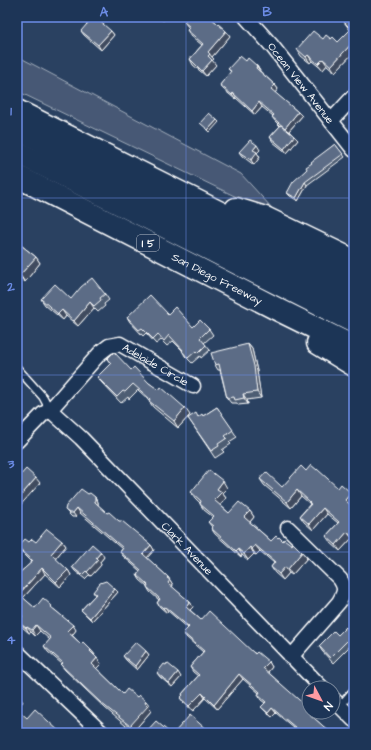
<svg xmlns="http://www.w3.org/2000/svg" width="371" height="750" font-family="'Architects Daughter',sans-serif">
<rect width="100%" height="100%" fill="#2a4161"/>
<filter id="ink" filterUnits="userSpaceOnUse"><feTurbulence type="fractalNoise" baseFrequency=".025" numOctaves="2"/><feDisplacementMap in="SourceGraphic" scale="8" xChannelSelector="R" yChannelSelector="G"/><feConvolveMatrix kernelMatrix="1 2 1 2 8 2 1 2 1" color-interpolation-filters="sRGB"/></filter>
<g filter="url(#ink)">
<path fill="#465975" stroke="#a2acba" d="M17,56L241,174L282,219L17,91Z"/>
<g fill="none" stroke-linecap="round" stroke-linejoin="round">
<g stroke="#fff" stroke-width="10">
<path id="lane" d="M17,368L43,397L50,410
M340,706L354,690"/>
</g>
<g stroke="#fff" stroke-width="17">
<g id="street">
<path id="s1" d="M246,17L272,46L354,150"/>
<path d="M331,121L354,96"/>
<path id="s2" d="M50,410L81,438L322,688"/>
<path id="s3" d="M17,441L43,414L50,410L100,353L109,346L120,344L193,386"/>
<path d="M288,528L340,579C346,588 345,592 339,602L291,657"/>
<path d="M17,652L102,733"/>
<path d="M333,699L354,720"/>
</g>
</g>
<g stroke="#fff" stroke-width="25">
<g id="highway">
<path d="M17,111L354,280"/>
<path d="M17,128L354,302"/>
<path d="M17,152L354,322"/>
<path id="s4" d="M17,176L279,310L354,347"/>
<path d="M236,209L265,218L354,261"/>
<path d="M318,343L354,365"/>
</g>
</g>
<use href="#lane" stroke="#1d3557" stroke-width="7"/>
<use href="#street" stroke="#1d3557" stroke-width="14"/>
<use href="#highway" stroke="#1d3557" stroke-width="22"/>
</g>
<path fill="#4e5d73" stroke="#fff" d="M185,17H210L226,31L230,36L212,57L214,59L212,61L216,65L206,76L193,65L190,59L202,45L191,36L187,30L189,28L184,22L187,19Z
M354,17V52L335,72L327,65L323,70L312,61L310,63L301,56L297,49L323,39H331L338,42L350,30L344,22Z
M81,31H111L114,35L101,50L84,35Z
M246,61L257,66L260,71L275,85L278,89L275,93L298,112L302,116L289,131L298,140L287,153L273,142L270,137L280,126L275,121L272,117L273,116L262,107L255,115L236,98L235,99L223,89L220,85L231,72L228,69Z
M335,144L345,157L307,185L298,201L290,196L287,193L312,163Z
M260,150L257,153L260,157L254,165L242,156L239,152Z
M17,242L36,257L40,263L25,282L17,275Z
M105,294L109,300L104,304L105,306L98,312L94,308L78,326L66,316L63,320L45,305L41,299H71Z
M168,314L193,327L209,329L213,335L204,343L210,350L201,358L200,356L192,363L185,356L182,350L173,341L167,346L161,340L156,344L146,333L143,336L130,322L127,317Z
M248,344L252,349L257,371L261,398L247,400L248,404L238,405L237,403H231L227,398L220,370H218L215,365Z
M107,359L131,370L149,383L190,415L178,428L153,407L149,401V400L138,390L129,399L128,397L121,403L102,383L97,377L111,364Z
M217,407L237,437L229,442L231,444L222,450L224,452L215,458L188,418L203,416Z
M306,471L338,488L351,493L354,498V500L350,504L354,508V540L352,538L340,551L330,542L326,536L338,523L327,514L313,530L304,522L300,516L310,504L301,496L291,508L264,485L260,479L282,487Z
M227,488L222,493L226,498L220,505L229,513L250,511L254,517L250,522L271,541L278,538L283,541L307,558L292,575L289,573L283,580L275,573L271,567L274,563L260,551L256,555L254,554L248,560L242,555L241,557L215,534L211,528L212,527L208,522L213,517L204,510L200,504V503L195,498L191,492Z
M88,494L95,497L98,502V505L107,513L119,521L151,545L154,550L147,558L168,577L173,585L172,587L190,602L193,607L190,610L201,620L269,662L272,667L268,672L310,712L309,714L331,733H300L276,713L272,717L265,711L261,707L265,703L261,700L258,695L259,693L243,679L217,709L205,698L193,711L184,703L180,698L183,696L182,694L198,676L193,672L190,667L203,652L186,637L183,633L188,628L168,611L167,613L160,607L157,603L159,600L150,592L147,587V586L140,580L137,575L140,571L123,556L120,552L122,549L80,513L76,517H72L65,510Z
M17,539L22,543L62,541L66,546L55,559L68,570L71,575L60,587L45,574L23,598L35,608L55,610L76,630L72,635L81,644L91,650L95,655L94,656L97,658L101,664L96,668L123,694L137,697L150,706L149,707L151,711L133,732L105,708L65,670L61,665L62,664L48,652L44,646L50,640L40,631L35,636L31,632L29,633L22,627L18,622L22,617L17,610V575L32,562L22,552L17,558Z
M104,557L100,562L101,565L91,576L89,575L85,579L75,571L72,567Z
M93,592H118L92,621L81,610L95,595Z
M346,627L354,636V642L333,663L322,651L319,646L338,635Z
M146,651L149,655L137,670L126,660L123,656Z
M166,665L181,677L172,687L160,677L157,673Z"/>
<path fill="#404c5e" stroke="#fff" d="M160,17H166L163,21Z
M111,31L114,35L101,50L98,45Z
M226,31L230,36L212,57L208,52Z
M354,41V52L335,72L331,66Z
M308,55L312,61L310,63L306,57Z
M323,59L327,65L323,70L318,64Z
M212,60L216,65L206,76L202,71Z
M257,66L260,71L259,72L256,68Z
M275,85L278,89L274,94L271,89Z
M233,93L236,98L235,99L232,95Z
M259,102L262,107L255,115L252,111Z
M298,112L302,116L288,132L285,128Z
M217,120L219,122L210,132L208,130Z
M294,136L298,140L287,153L284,149Z
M257,145L260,150L257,153L260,157L254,165L251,160L253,150Z
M305,182L307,185L298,201L296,198Z
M36,257L40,263L25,282L20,275Z
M90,302L94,308L78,326L74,321Z
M62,310L66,316L63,320L58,314Z
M248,344L252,349L257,371L261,398L257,392Z
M243,394L247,400L248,404L244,398Z
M185,408L190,415L178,428L174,421Z
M36,478L40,483L17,509V500Z
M223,481L227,488L222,493L226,498L219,507L214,500L217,489Z
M297,490L301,496L291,508L287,502Z
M351,493L354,498V500L349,506L345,500Z
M95,497L98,502V507L95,502Z
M77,508L80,513L76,517L73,513Z
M323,508L327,514L313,530L309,524Z
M250,511L254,517L249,523L244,517Z
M347,532L352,538L340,551L336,545Z
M62,541L66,546L54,560L51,554Z
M151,545L154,550L146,559L143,554Z
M255,545L260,551L256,555L252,549Z
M18,547L22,552L17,558V549Z
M250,547L254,554L248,560L244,554Z
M238,549L242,555L241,557L236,551Z
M101,552L104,557L100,562L101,565L91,576L87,572L96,558Z
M302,552L307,558L292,575L288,569Z
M285,567L289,573L283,580L279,574Z
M42,568L45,574L22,599L19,594Z
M68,570L71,575L60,587L56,582Z
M168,577L173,585L171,588L168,583L167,578Z
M115,589L118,592L92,621L90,618Z
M190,602L193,607L189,611L186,607Z
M165,607L168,611L167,613L163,608Z
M36,625L40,631L35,636L32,630Z
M73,625L76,630L71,637L67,631Z
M27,627L31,632L29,633L26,628Z
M91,650L95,655L93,657L90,651Z
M146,651L149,655L137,670L135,666Z
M97,658L101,664L96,669L92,664Z
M269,662L272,667L267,673L263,668Z
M178,672L181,677L172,687L169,683Z
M239,674L243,679L217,709L214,705Z
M202,693L205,698L193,711L189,706Z
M19,696L23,702L17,708V699Z
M146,701L150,706L149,707L151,711L133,732L130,726Z
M307,707L309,710V712H310L308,715L305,710Z
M272,708L276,713L272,717L268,713Z
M35,729L38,733H31Z"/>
<path fill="#5b6c86" stroke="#fff" d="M93,17H95L111,31L98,45L81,31Z
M188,17H210L226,31L208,52L210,54L208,56L212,60L202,71L190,59L203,44L187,30L190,27L184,22Z
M349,17H354V41L331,66L323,59L318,64L308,55L306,57L297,49L313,31L323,39L326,35L331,39L333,37L338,42L351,29L344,22Z
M240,56L246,61L248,58L257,66L256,68L275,85L271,89L298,112L285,128L272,117L274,115L259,102L252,111L233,93L232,95L220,85L231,71L228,69Z
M209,113L217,120L208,130L200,123Z
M281,125L294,136L284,149L270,137Z
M250,140L257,145L253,150L257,152L251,160L239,152Z
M335,144L343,154L305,182L296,198L287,193L293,182L307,169L306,167L312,163L311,162Z
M17,242L36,257L20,275L17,273Z
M92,278L105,294L100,298L101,300L94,306L90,302L74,321L62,310L58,314L41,299L55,284L71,299L81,287Z
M150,295L168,314L175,307L193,327L200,320L209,329L200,338L206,345L198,353L196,351L188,358L182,351L183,350L169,335L164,341L158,334L153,339L142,328L139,330L127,317Z
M248,344L254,366L257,392L243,394L244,398L235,400L234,397L227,398L219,364L215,365L211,353Z
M114,352L131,370L134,367L149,383L159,390L161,387L185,408L174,421L149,401L150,399L133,384L125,392L123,391L117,397L97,377L111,363L107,359Z
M217,407L233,430L225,436L227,438L218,444L219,446L211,451L188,418L196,413L198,417L202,414L203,416Z
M311,465L317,470V469L338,488L341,484L351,493L345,500L354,508V538L347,532L336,545L326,536L339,522L323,508L309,524L300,516L311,504L309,503L310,502L297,490L287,502L260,479L266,472L282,487L301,466L306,471Z
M26,469L36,478L17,500V477L18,478Z
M209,470L223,481L217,489L222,492L214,500L229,513L239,502L250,511L244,517L271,541L276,536L278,538L279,537L283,541L284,539L292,545L293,543L302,552L288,569L285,567L279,574L271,567L275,562L255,545L252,549L250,547L244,554L238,549L236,551L211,528L213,526L208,522L214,516L200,504L201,501L191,492Z
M81,489L88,494L90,493L95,497V502L107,513L109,512L119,521H122L151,545L143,554L168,577L167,578L170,580L168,583L190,602L186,607L201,620L209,611L255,654L257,652L269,662L263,668L307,707L305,710L331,733H302L272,708L268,713L261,707L266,702L258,695L260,692L239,674L214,705L202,693L189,706L180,698L183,695L182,694L199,675L190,667L204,651L183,633L189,627L165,607L163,608L157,603L160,599L147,587L148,585L137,575L141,570L120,552L123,548L77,508L73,513H69L65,510L66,506Z
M47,529L62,541L51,554L68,570L56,582L42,568L19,594L35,608L43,598L52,606L51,607L73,625L67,631L81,644L83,642L91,650L90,651L97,658L92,664L123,694L127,689L137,697L139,695L146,701L145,703L148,706L130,726L101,703L61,665L63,663L44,646L51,638L36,625L32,630L27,627L26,628L18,622L23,616L18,612L19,610L17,608V575L33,561L18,547L25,539L29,542L32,539L36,542Z
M17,539L22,543L17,549Z
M92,544L101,552L96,558L98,560L87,572L86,571L82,575L72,567Z
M106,581L115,589L90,618L81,610L96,594L93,592L100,583Z
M346,627L353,635L330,658L319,646L334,631L338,635Z
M136,642L146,651L135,666L123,656Z
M167,663L178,672L169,683L157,673L164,664L166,665Z
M17,694L19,696L17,699Z
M17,709L27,718L35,709L61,733H40L35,729L31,733H17Z
M190,715L208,731L206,733H174Z
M156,721L170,733H145Z"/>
</g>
<path fill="none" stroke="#6c8ce6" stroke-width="1" stroke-opacity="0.55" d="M186,17V733M17,198H354M17,375H354M17,552H354"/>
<g text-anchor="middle" stroke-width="3" stroke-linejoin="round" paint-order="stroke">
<rect fill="#1d3557" stroke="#bbc2cd" stroke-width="1" x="137" y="235" width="22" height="16" rx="3"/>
<g font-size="10" font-weight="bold" fill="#fff">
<text x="148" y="247">I 5</text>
</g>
<g font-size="11" fill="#fff" stroke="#1d3557">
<text dy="4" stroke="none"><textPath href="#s1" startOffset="86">Ocean View Avenue</textPath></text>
<text dy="4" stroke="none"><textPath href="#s4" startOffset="225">San Diego Freeway</textPath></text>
<text dy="4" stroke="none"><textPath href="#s3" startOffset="185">Adelaide Circle</textPath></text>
<text dy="4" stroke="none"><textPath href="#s2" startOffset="195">Clark Avenue</textPath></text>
</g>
</g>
<rect width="371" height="750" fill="none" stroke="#1d3557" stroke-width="44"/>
<g transform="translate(321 700) rotate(131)"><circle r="19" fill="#1d3557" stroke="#77869a"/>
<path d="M0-3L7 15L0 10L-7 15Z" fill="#ff9aa2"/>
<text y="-6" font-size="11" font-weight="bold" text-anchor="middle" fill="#ffffff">N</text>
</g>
<rect x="22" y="22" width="327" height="706" fill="none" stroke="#6c8ce6" stroke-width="1.5"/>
<g font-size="13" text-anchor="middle" font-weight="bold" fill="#6c8ce6">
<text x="104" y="16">A</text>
<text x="267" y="16">B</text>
<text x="11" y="115">1</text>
<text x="11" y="291">2</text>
<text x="11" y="468">3</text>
<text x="11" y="644">4</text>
</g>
</svg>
